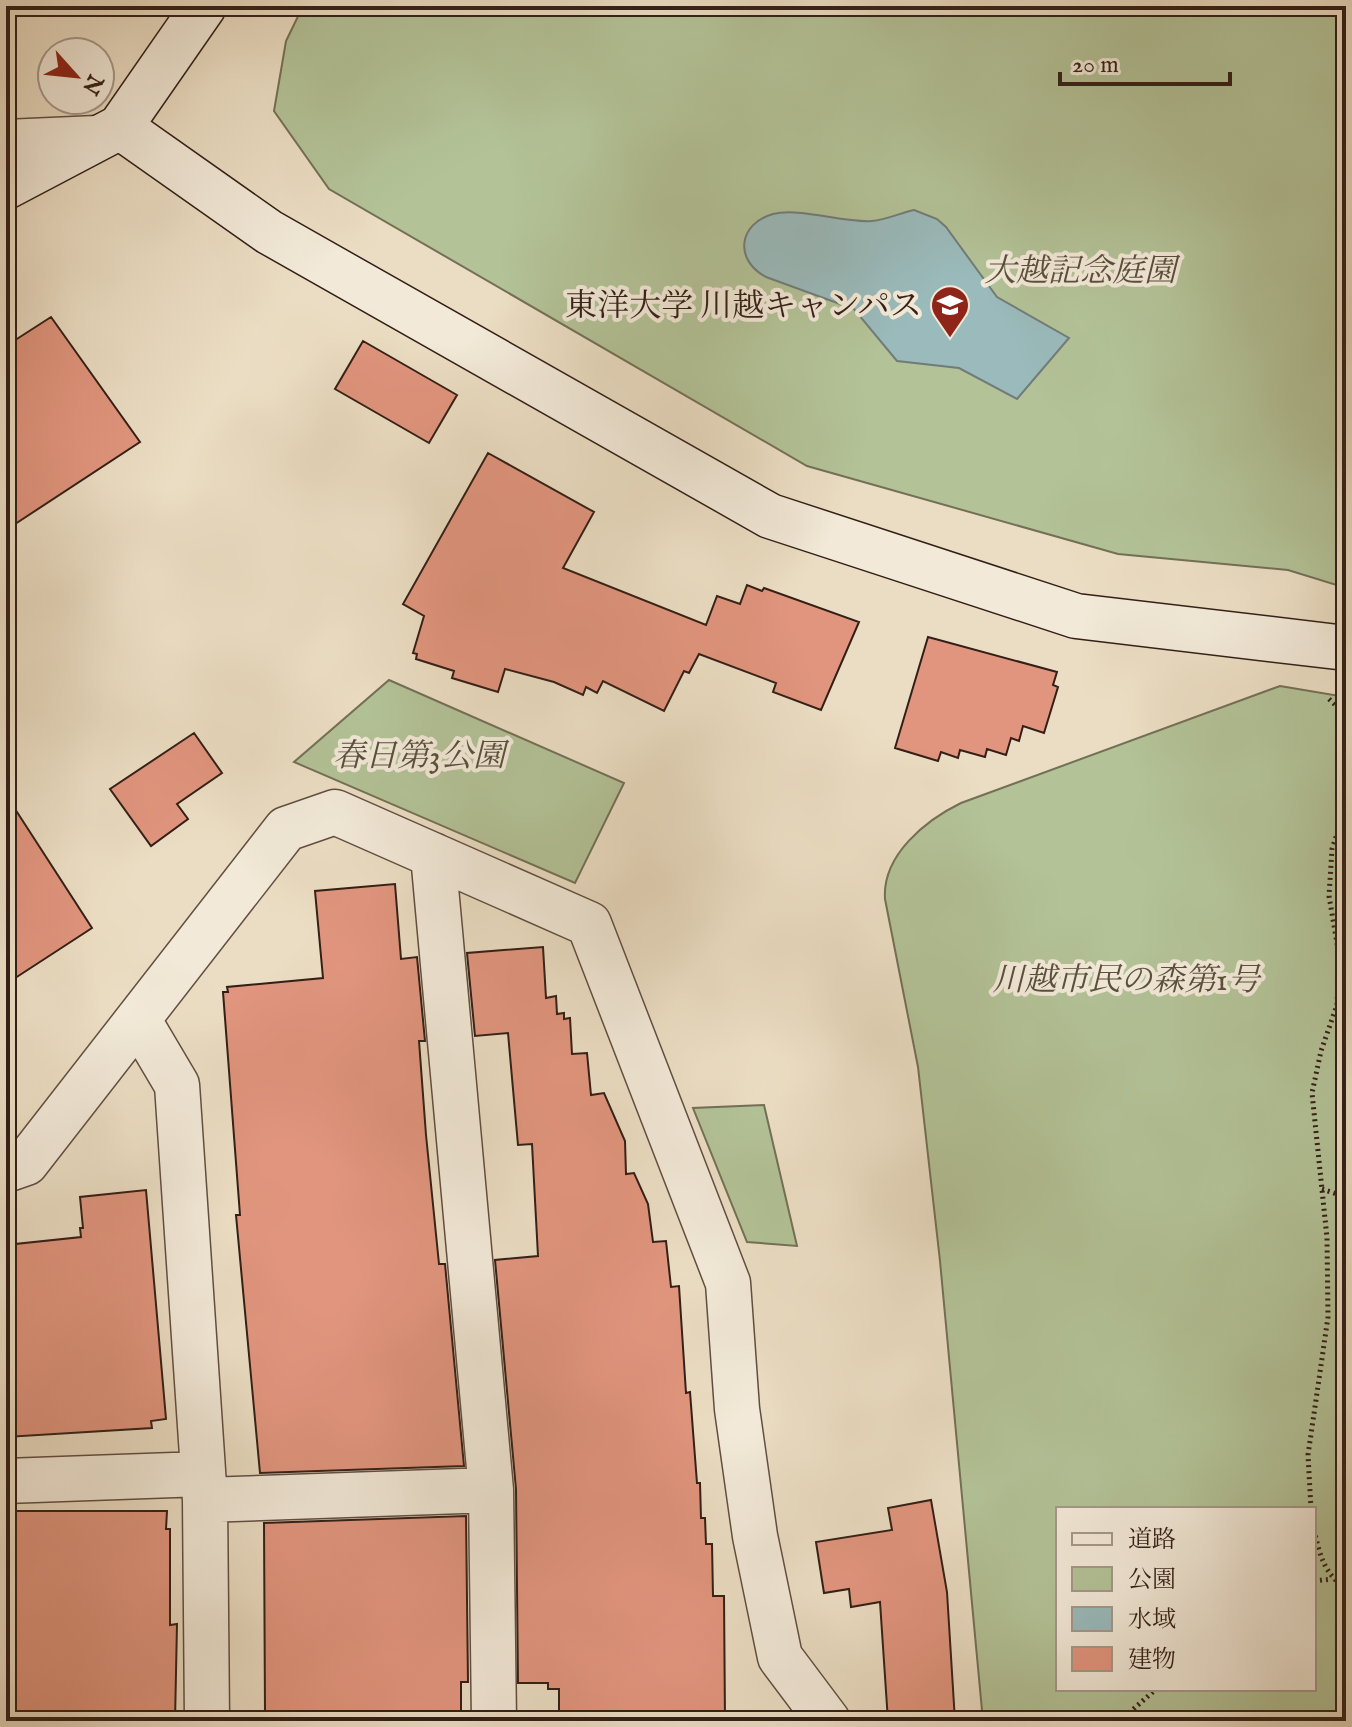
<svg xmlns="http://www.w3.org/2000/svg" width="1352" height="1727" font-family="'IM FELL English','Noto Serif JP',serif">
<rect width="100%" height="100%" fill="#ebddc3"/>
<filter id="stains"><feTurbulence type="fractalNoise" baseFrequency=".0025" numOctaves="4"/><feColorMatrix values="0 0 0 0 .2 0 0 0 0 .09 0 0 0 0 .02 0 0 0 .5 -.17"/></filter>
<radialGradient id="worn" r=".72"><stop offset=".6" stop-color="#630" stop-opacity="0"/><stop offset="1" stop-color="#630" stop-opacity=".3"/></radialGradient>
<path fill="#b3c297" stroke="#737057" stroke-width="2" fill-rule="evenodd" d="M303,6H1346V588L1288,570L1118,554L807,466L329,189L274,111L286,41Z
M389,680L624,783L575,883L294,762Z
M1280,686L1346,697V1721H983L940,1261L918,1067L885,899C882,855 926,820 961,803ZM1058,1509H1314V1689H1058Z
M764,1105L797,1246L747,1242L693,1108Z"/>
<path fill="#9ababb" stroke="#717c79" stroke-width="2" d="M914,210L937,219L946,227L997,297L1069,338L1017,399L959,368L897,361L854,309L766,277C734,260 738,224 773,214C799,207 843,223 872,221C886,220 900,213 914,210Z"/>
<path fill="#e1957e" stroke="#331f17" stroke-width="2" d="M51,317L140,442L6,530V346Z
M363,341L457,395L429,443L335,389Z
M488,453L594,512L563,568L706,625L717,596L740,604L747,585L762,591L764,588L859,622L821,710L773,692L776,683L699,654L689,673L684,671L664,711L603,681L597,693L586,687L583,695L554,682L505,669L498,692L452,678L454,671L416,659L417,654L413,653L424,616L403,604Z
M928,637L1057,672L1053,685L1058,687L1044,733L1023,726L1019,741L1011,738L1006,755L987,749L985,757L960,750L958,758L941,752L938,761L895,748Z
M194,733L222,773L177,804L188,819L151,846L110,789Z
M6,795L92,928L6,984Z
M395,884L401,959L417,957L425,1041H419L426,1135L439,1264H445L464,1466L260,1473L236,1215H240L223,992H228L227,987L323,978L315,891Z
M543,947L546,998L556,996L557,1014L564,1013V1019L570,1018L572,1054L587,1053L591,1095L604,1093L625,1141L626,1174L634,1173L648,1204L653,1242L666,1241L671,1287L679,1286L686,1393L690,1392L697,1483H700L701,1518H705L706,1544H712L713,1596H724L725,1721H559V1689H548V1683H518L516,1489L495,1260L538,1256L532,1144L518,1145L508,1033L475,1036L467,953Z
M146,1190L166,1419L151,1421L152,1428L6,1437V1245L81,1237L80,1228H83L80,1197Z
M931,1500L947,1592L955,1721H888L880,1602L851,1607L849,1589L824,1593L816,1542L892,1530L888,1508Z
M6,1511H167L166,1529H170V1625L177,1624L175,1721H6Z
M466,1516L468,1682H461V1721H293V1713H265L264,1523Z"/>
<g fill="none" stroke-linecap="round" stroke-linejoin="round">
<g stroke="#614e42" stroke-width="47">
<path id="street" d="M6,142L97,138
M433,855L491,1490L494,1721
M138,1019L177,1085L205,1500L207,1721
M6,1170L26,1163L286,829L335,812L589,924L728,1283L737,1409L755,1536L780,1657L828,1721
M6,1481L202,1474
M205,1500L491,1490"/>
</g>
<g stroke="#331f17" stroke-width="47">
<path id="secondary" d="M120,127L269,232L770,516L1076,616L1346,648
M6,187L120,127L204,6"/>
</g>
<path stroke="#331f17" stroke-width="5" stroke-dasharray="2 4" stroke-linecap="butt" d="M1329,699L1346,715
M1322,1189L1346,1197
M1311,1509L1308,1455L1328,1317L1327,1238L1312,1093L1321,1051L1337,1005L1339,955L1329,896L1332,849L1346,807
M1314,1530C1320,1556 1324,1573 1346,1589
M1314,1581L1332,1579
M1120,1721L1156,1689"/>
<use href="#street" stroke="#f2e9d8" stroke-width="44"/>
<use href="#secondary" stroke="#f2e9d8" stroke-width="44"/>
</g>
<defs>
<g id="university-pin" transform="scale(2)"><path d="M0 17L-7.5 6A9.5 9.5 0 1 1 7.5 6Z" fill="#8f2418" stroke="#f2e9d8"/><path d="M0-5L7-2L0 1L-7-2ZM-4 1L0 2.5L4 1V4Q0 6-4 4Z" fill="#fff"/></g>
</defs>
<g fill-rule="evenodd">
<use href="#university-pin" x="950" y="305"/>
</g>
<g text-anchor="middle" stroke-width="8" stroke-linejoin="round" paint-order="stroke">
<g font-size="32" font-style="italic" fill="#59503d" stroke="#f2e9d8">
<text x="1080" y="281">大越記念庭園</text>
<text x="419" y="766">春日第3公園</text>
<text x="1126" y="990">川越市民の森第1号</text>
</g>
<g font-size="32" fill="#331f17" stroke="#f2e9d8" text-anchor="end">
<text x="922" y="316">東洋大学 川越キャンパス</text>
</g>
</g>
<rect width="1352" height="1727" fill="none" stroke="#ebddc3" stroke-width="32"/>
<rect x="8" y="8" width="1336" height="1711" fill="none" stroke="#331f17" stroke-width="4"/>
<rect x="16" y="16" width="1320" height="1695" fill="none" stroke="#331f17" stroke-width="2"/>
<rect x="1056" y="1507" width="260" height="184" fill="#f2e9d8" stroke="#a6988b" stroke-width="2"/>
<rect x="1072" y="1533" width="40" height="12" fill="#f2e9d8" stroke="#a6988b" stroke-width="2"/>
<text x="1128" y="1547" font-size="24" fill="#331f17">道路</text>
<rect x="1072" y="1567" width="40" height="24" fill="#b3c297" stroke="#a6988b" stroke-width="2"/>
<text x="1128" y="1587" font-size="24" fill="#331f17">公園</text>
<rect x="1072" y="1607" width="40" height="24" fill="#9ababb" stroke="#a6988b" stroke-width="2"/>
<text x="1128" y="1627" font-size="24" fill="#331f17">水域</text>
<rect x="1072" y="1647" width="40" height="24" fill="#e1957e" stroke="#a6988b" stroke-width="2"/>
<text x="1128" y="1667" font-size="24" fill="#331f17">建物</text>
<g transform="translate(76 76) rotate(117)"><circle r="38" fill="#f2e9d8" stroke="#a6988b" stroke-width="2"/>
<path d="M0-6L14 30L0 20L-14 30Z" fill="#8f2418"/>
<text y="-12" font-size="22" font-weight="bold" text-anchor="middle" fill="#331f17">N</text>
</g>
<path d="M1060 72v12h170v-12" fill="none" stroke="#331f17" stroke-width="4"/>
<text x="1072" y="72" font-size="24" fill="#331f17" stroke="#f2e9d8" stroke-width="6" paint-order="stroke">20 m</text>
<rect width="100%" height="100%" filter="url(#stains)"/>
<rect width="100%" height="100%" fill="url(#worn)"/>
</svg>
